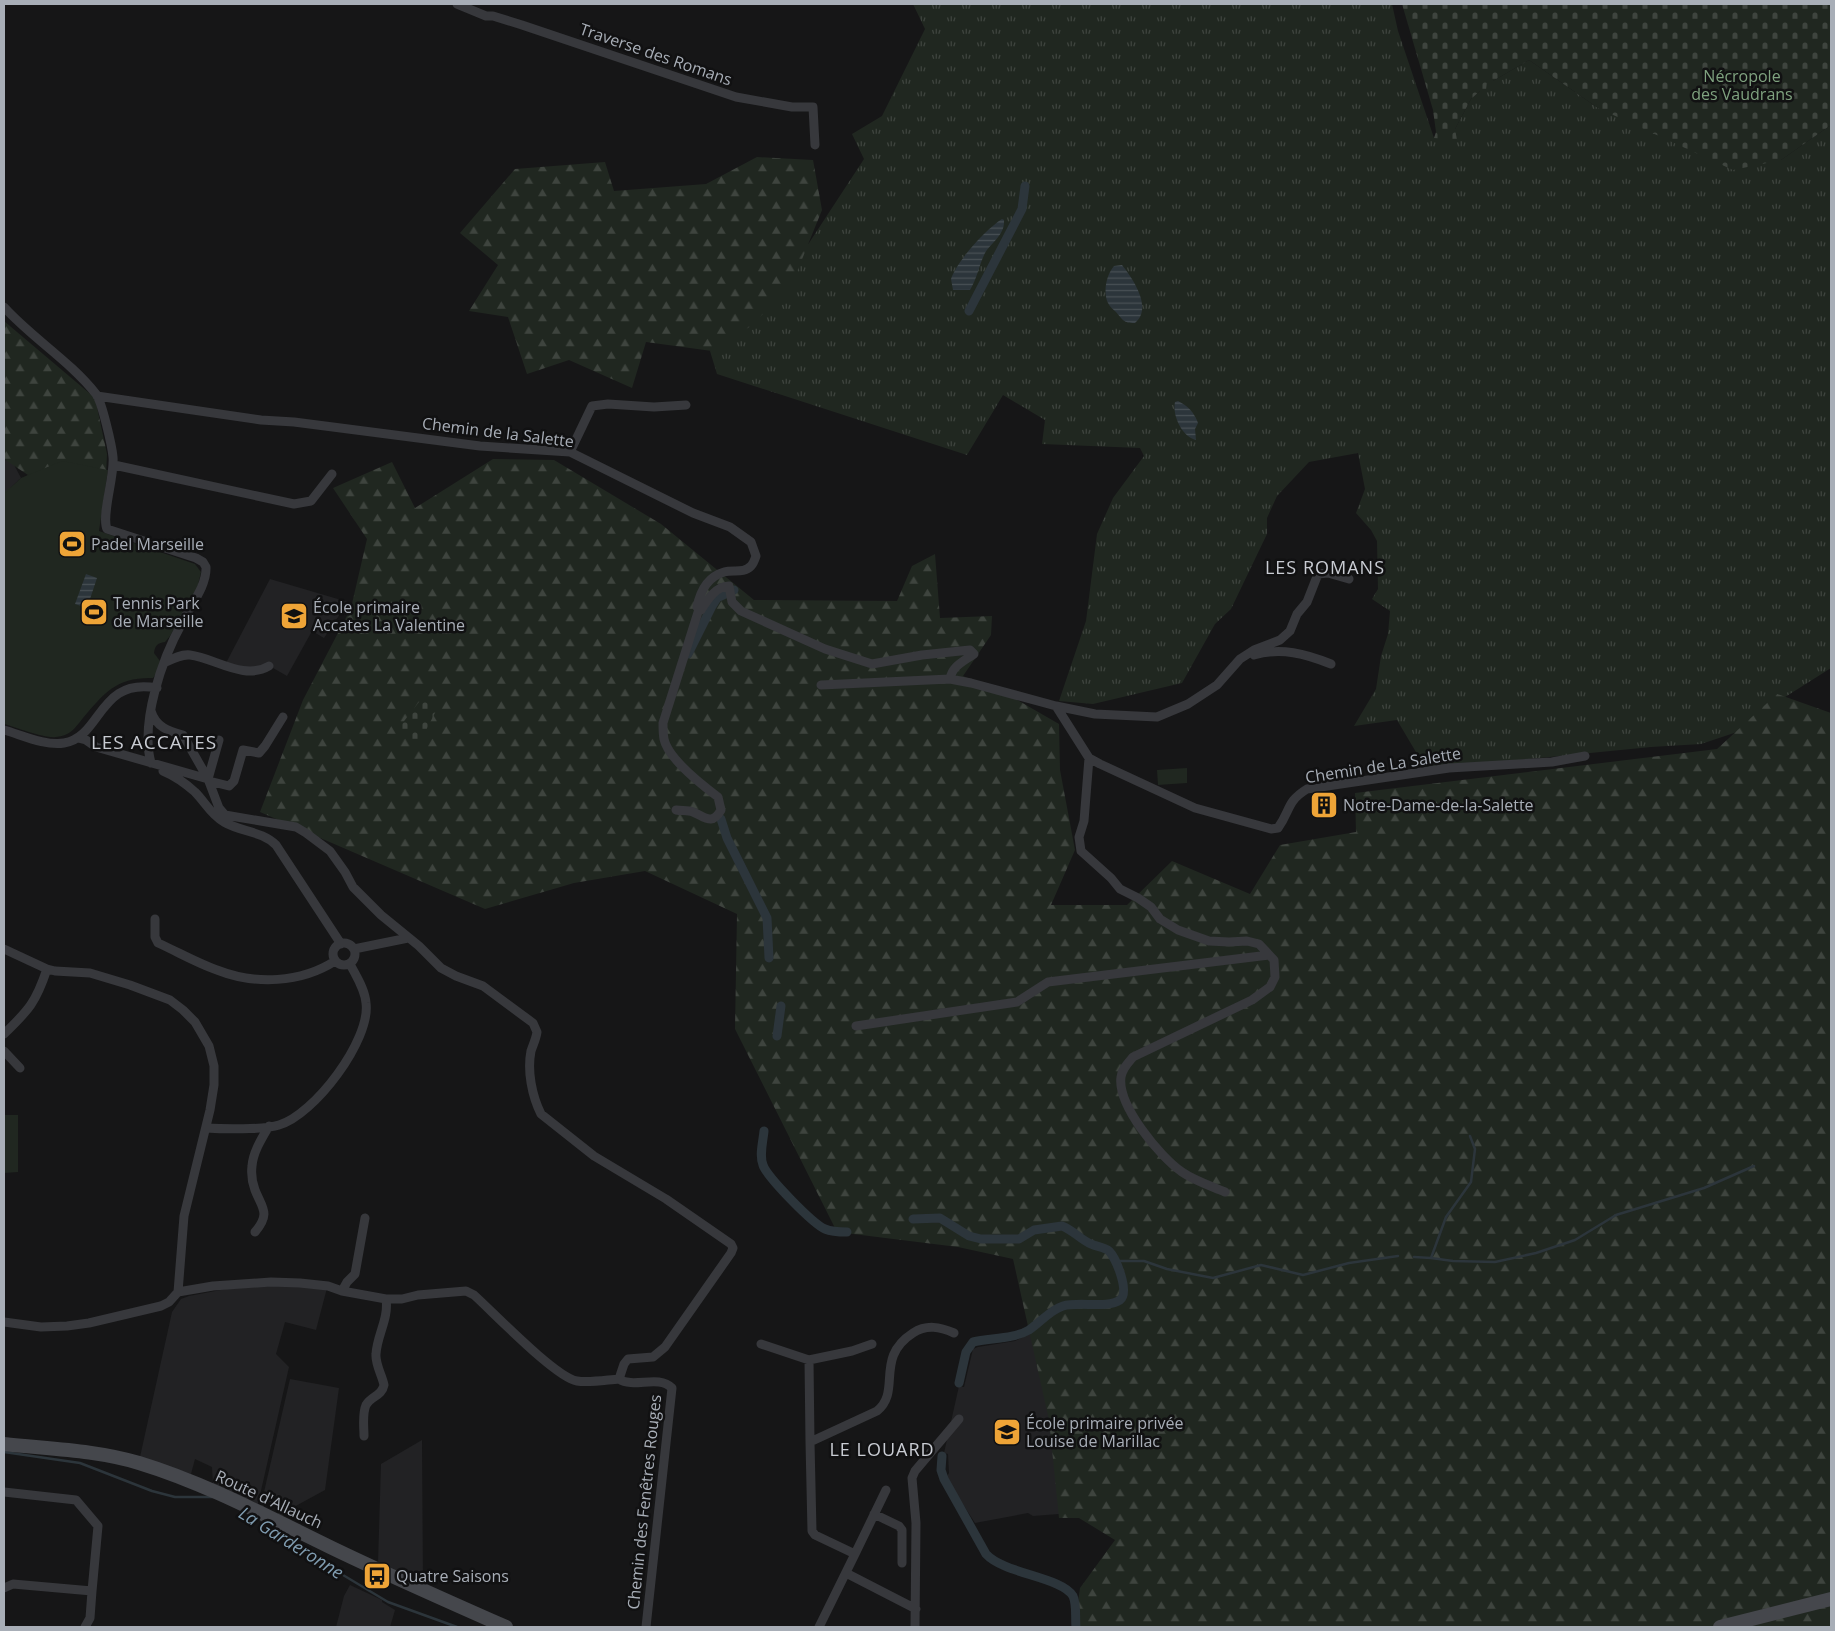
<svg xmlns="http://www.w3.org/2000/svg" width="1835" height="1631" font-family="'Open Sans',sans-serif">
<defs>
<pattern id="grass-tufts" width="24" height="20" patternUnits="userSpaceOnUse" patternTransform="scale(1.25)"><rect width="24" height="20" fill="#202720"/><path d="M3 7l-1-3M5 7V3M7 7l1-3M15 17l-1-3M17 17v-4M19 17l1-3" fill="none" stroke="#3e443e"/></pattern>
<pattern id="forest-firs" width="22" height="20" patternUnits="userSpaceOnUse" patternTransform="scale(1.25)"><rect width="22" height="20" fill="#202720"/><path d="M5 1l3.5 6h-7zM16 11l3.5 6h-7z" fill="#3e443e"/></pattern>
<pattern id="cemetery-stones" width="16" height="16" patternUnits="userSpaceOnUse" patternTransform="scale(1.25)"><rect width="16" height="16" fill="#202720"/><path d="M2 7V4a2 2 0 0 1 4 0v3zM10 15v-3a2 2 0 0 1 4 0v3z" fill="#3e443e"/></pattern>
<pattern id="water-rules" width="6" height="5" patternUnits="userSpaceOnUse" patternTransform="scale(1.25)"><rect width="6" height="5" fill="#2c353b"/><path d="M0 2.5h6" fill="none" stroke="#485055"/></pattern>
</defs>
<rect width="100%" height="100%" fill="#161617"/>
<path fill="#222224" d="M4,460L12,461L21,478L4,494Z
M270,579L348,602L324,638L312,631L287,676L266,664L246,670L226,663Z
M302,1284L327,1288L316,1330L285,1322L276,1354L289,1367L258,1504L213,1484L212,1467L195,1459L191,1474L140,1457L172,1312L181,1299L189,1296L226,1289Z
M1042,1327L1072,1513L1033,1516L1028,1513L975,1523L946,1478L949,1473L948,1454L944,1453L959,1386L964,1387L973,1349L978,1347L1015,1341Z
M290,1379L339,1388L325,1490L292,1508L282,1517L278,1516V1504L266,1501L263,1509L261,1505Z
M422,1440L423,1585L378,1563L381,1464Z
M350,1585L382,1600V1602L395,1610L390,1627H336L344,1596Z"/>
<path fill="url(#grass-tufts)" d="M913,4H1392L1398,31L1434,138L1455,129L1471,99L1480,91L1487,81H1493L1529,60L1598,108L1781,160L1831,125V668L1766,709L1740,731L1701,744L1651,747L1426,769L1397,720L1354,726L1376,689L1381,656L1388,634L1390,611L1372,599L1378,589L1377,541L1371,530L1356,513L1365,489L1358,453L1309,462L1277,496L1267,518V534L1231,609L1215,624L1182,683L1093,704L1059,701L1086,621L1097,534L1113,498L1144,456L1140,448L1042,444L1045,420L1003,395L967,455L717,374L710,351L809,243L864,159L852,134L882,116L925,29Z"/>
<path fill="url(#forest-firs)" d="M757,157L813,160L822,210L792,284L751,326L712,351L646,342L632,388L569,360L527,374L508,317L469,311L498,265L460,233L515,169L605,162L614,191L706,184Z
M4,321L95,398L107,454L106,475L4,544V492L28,475L4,459Z
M493,459L554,460L661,524L754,600L897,601L912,566L935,554L940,618L992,616L991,635L963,676L1012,697L1059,724L1060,770L1075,850L1051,905H1127L1172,861L1250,894L1280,845L1356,832L1355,793L1717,749L1777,694L1831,713V1627H1080L1078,1602L1080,1588L1115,1540L1079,1518H1059L1049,1420L1013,1259L958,1247L837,1232L735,1029L737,914L645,871L574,883L485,909L260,812L303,700L351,608L367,539L333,488L392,462L415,508Z"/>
<path fill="url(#cemetery-stones)" d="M1402,4H1831V125L1781,160L1733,170L1598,108L1529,60L1493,81H1487L1486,90L1480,91L1471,99L1455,129L1457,140L1434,138L1436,132L1433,110Z
M423,697L438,707L419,744L397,730Z"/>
<path fill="#202720" d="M62,461L108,470L99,531L195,564L201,572L197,589L170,636L165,642C157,643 155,646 154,653L160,661L158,671L153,678C117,677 105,692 83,718C75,728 70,736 56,737C46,739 15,727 4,724V494L21,478Z
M1187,768V783L1158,785L1157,770Z
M4,1115H18V1172L4,1173Z"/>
<path fill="url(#water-rules)" d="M1002,219L1004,220C1005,235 992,242 985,253C979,265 977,279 970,290H953L951,279C957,261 986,229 1002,219Z
M1122,265C1133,279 1153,308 1135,323C1123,323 1123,320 1116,312C1113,309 1110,307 1108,303C1103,293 1106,275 1114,266Z
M1178,401C1188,406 1194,412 1198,423L1195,429L1196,440C1182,437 1172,415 1175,402Z
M86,574L97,578L87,608L75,604Z"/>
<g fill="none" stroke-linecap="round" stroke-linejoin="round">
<path stroke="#2c353b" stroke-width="2.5" d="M1414,1257L1431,1258L1446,1217L1471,1182L1475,1149L1470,1136
M1431,1258L1453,1261L1495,1262L1536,1253L1575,1240L1616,1215L1704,1188L1754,1166
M1114,1261H1144L1167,1269L1213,1278L1261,1265L1303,1275L1349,1263L1398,1256
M4,1452L80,1463L152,1491L175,1497H212
M262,1521L283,1539L388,1602L457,1627"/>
<path stroke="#2c353b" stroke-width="9" d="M969,311L1022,209L1025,186
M688,654L712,606L717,598L734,590
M721,819L727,838L767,918L769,958
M777,1036L781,1006
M764,1131C763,1142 759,1155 763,1165C767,1177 813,1224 825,1229C832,1232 840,1232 847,1232
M913,1219L940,1218L969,1236L981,1239H1019L1034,1230L1062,1226C1073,1230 1081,1240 1091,1244C1097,1247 1104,1247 1109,1251C1116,1258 1130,1292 1120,1300C1107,1309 1079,1301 1063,1306C1050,1310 1041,1322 1029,1330C1014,1339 991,1338 973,1342L966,1352L959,1383
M942,1456L941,1470L944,1479L986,1554C1004,1574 1062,1577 1073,1596C1077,1605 1075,1618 1076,1627"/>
<path stroke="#37383c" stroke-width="9" d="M457,4L486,16H493L522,25L736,97L792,107H813L815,145
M4,307C32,338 70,361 96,394C102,402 112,446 113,457C115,476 101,515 107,529L196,558L203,562L206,567C207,586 190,606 182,623C162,659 140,722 151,763
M97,396L261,420L294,422L480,446L570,452L693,513L730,527L751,542L756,556C755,559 753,564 751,566C743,574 733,569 724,572C707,577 700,592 697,607L701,610C708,599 715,587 729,586L732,602L741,611L825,649L872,664L922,655L970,650L974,654C964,661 952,666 950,679L971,683L1056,706L1089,758L1100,764L1195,808L1271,829L1278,828C1291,810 1286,802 1307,789L1449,768L1552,762L1585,756
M570,452L592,406L608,404L654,407L686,405
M114,465L294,504L311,501L332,474
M1254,655C1281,647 1306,654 1331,664
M164,663C172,659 181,654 190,655C215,658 244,681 269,666
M821,685L950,679
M1056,706L1095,714L1157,717L1188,704L1217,685L1240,659L1254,650L1280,640L1290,631L1297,614L1307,602L1318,574L1328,573L1349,579
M151,711C156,727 168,731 183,735L208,779
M4,730C22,735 45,746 64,743C102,737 98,677 157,688
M78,738L86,740L96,747L208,779L219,808L225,815L296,827L306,833L330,851L345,872L353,887L381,915L419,946L441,968L456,976L483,986L533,1023L537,1032C536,1039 533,1045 531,1051C527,1071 532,1096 541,1114L594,1156L666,1199L731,1244L733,1248L731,1253L665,1347L653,1357L628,1359L624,1364L619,1379C634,1389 658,1374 672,1388L646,1627
M1089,758L1084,821L1079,837L1081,851L1111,878L1120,889L1138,898L1151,907L1160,919L1178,930L1209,941L1229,942L1247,941L1259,944L1274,960L1275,977L1270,987L1252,1000L1133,1057C1128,1063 1122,1069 1121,1077C1117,1105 1160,1157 1182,1172C1195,1181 1211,1186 1225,1192
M163,771C175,776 185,783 195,792C205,802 211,815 224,822C241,832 262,831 276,845L341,944
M208,779L219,740
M209,781L229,786L234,781L243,750L259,753L265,746L283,717
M676,810C682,811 688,810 693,812C705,817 712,826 721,810L718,797C702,785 668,759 664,739C663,734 663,729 663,723L699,609
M155,919V937L158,943C178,952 197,963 217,970C255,985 301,983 335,961
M333 954a11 11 0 1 1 22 0a11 11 0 1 1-22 0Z
M4,949L47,969L55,971L90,973L130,985L170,1000L183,1010L195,1022L209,1046L214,1066V1085L210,1110L184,1216L178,1292
M354,949L408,938
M856,1026L1017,1002L1048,982L1269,955
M4,1034C29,1010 36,1002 47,969
M4,1051L20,1068
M206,1128C222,1129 264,1130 279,1125C314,1115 371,1040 366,1003C365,989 356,976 350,964
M255,1232C271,1213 262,1208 255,1190C252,1182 251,1174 252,1166C253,1152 262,1138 269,1126
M342,1291L347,1282L355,1274L365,1218
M4,1322L41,1327L67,1326L89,1323L161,1306L169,1302L178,1292L213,1286L271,1282L300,1283L328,1286L342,1291L386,1299H402L418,1295L466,1291L474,1295C493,1312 555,1377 577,1381C589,1383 606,1380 619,1379
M761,1344L809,1360
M364,1436C364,1427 362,1414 366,1405C371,1396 382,1396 384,1385C382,1375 375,1364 376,1354C377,1335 389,1319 386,1299
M810,1442L809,1360L852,1351L872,1344
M4,1492L76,1500L98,1526L92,1591L13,1584L4,1588
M874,1514L899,1526L902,1530V1563
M855,1554L886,1490
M846,1573L916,1609
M85,1627L90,1618L92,1591
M819,1627L855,1554L815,1535L812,1531L810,1442L877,1411C902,1391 874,1358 913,1333C927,1324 940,1327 954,1333
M915,1627L916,1523L912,1478L915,1471L959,1419"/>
<path stroke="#45474c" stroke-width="14" d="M4,1444C49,1449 96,1450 139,1463C205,1483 268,1517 330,1547C388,1575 447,1601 506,1627
M1720,1627L1831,1599"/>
</g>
<defs>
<g id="stadium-square" transform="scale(1.4375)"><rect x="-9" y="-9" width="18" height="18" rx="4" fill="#eea437" stroke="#111112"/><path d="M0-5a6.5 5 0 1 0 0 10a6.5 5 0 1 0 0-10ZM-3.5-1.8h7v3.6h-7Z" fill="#111"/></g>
<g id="school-square" transform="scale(1.4375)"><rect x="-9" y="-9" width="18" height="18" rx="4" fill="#eea437" stroke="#111112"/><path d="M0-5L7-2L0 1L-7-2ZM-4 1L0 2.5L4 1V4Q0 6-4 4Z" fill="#111"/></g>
<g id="building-square" transform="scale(1.4375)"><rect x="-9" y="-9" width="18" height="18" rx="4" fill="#eea437" stroke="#111112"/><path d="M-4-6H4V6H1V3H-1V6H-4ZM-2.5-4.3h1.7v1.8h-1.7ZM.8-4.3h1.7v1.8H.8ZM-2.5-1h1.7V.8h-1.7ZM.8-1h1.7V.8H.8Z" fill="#111"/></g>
<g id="bus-square" transform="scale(1.4375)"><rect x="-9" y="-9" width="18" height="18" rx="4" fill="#eea437" stroke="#111112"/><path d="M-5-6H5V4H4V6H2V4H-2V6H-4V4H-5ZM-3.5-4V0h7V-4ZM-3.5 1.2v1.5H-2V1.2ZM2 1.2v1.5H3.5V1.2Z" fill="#111"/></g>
</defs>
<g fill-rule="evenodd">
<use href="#stadium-square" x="72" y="544"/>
<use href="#stadium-square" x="94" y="612"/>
<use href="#school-square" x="294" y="616"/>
<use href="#building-square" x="1324" y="805"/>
<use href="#school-square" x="1007" y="1432"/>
<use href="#bus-square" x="377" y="1576"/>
</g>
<g text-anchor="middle" stroke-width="5" stroke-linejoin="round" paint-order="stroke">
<g font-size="16" fill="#a8aeb7" stroke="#111112">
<text transform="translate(656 54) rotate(19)" y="6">Traverse des Romans</text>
<text transform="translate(498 432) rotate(7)" y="6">Chemin de la Salette</text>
<text transform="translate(1383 765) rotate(-9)" y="6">Chemin de La Salette</text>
<text transform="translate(269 1499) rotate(25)" y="6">Route d'Allauch</text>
<text transform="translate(644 1502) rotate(-84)" y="6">Chemin des Fenêtres Rouges</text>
</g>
<g font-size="16" fill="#7fa27f" stroke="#111112">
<text x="1742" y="82">Nécropole<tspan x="1742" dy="18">des Vaudrans</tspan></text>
</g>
<g font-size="16" fill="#a8aeb7" stroke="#111112" text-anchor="start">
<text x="91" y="550">Padel Marseille</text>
<text x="113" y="609">Tennis Park<tspan x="113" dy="18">de Marseille</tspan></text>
<text x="313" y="613">École primaire<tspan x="313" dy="18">Accates La Valentine</tspan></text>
<text x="1343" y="811">Notre-Dame-de-la-Salette</text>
<text x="1026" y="1429">École primaire privée<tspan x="1026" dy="18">Louise de Marillac</tspan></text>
<text x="396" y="1582">Quatre Saisons</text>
</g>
<g font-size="18" letter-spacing="1" fill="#c9ccd3" stroke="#111112">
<text x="1325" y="574">LES ROMANS</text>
<text x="882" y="1456">LE LOUARD</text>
</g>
<g font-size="18" font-style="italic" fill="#809db1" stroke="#111112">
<text transform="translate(291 1543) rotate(32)" y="6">La Garderonne</text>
</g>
<g font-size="19" letter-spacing="1" fill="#c9ccd3" stroke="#111112">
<text x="154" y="749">LES ACCATES</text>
</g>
</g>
<rect width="1835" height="1631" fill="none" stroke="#a8aeb7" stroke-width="10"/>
</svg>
